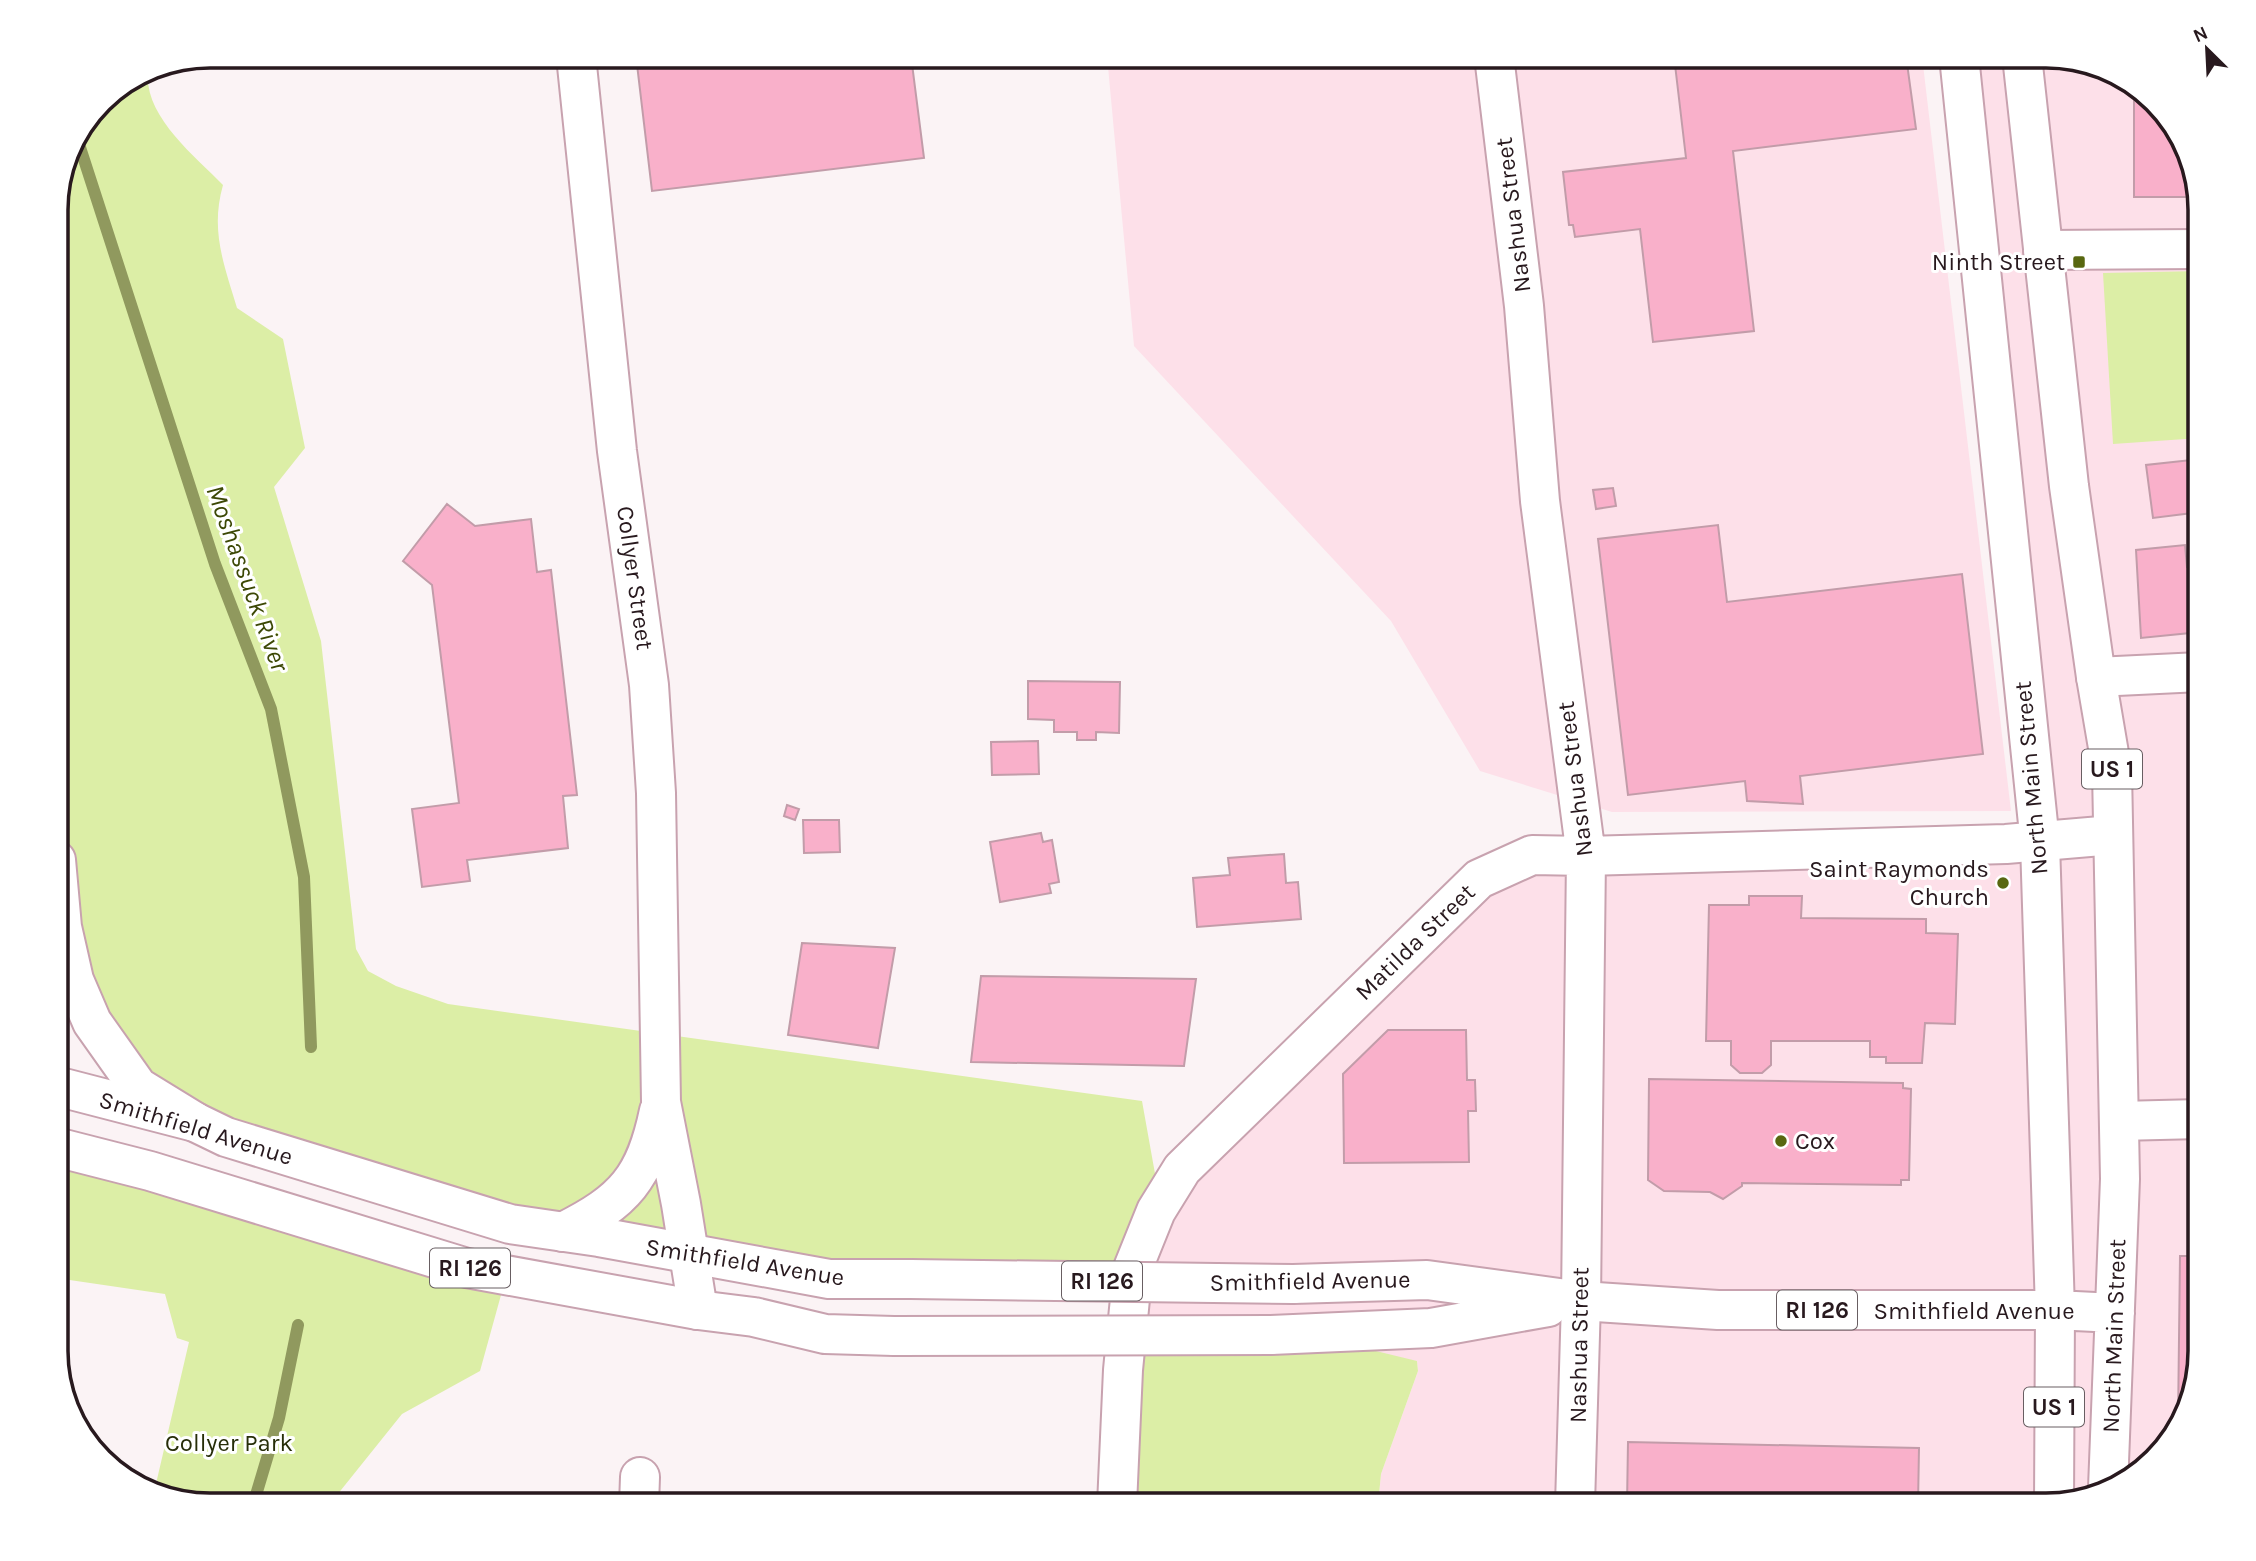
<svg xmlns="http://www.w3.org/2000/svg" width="2256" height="1561" font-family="Karla,sans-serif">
<rect width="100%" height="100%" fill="#fbf3f5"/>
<path fill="#fde0e9" d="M211,56H266L162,69L161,66Z
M1107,56H1922L2011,811L1612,812L1480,771L1391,621L1134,346Z
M1958,56H2045L2132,82L2184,142L2200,210V1351L2174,1437L2122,1484L2046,1505H1378L1381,1474L1418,1371L1417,1361L1126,1338L1142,1231L1507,869L2045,845Z"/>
<path fill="#dceea6" d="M148,70C143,116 194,155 223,185C210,231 224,264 237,308L283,339L305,448L274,487L321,641L356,949L368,971L396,986L448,1004L1142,1101L1159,1196L1132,1282L699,1253L167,1118L112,1052L56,877V201L68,151L102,101Z
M2200,271V438L2113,444L2103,273Z
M56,1143L509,1277L501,1295L480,1371L402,1414L329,1505H211L155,1488L189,1342L177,1338L165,1294L56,1278Z
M1347,1344L1417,1361L1418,1371L1381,1474L1378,1505H1117L1122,1350Z"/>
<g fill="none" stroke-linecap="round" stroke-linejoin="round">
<path stroke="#90995e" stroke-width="12" d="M77,138L215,564L271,709L304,877L311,1047
M253,1505L279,1418L298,1325"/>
</g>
<path fill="#f9b0ca" stroke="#c29ca9" stroke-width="2" d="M636,56H911L924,158L652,191Z
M1674,56H1906L1916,129L1733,151L1754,331L1653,342L1640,229L1575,237L1573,225H1569L1563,172L1686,158Z
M2134,92H2140L2184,142L2197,197H2134Z
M2200,459V512L2153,518L2146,465Z
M1613,488L1616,506L1596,509L1593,490Z
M447,504L475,526L531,519L537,572L551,570L577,795L563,796L568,848L467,860L470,881L422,887L412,809L459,803L432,585L403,561Z
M1718,525L1727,602L1962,574L1983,754L1800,776L1803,804L1747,801L1745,781L1628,795L1598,539Z
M2185,545L2187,567L2197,566L2200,584V632L2141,638L2136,550Z
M1028,681L1120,682L1119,733L1096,732V740H1077V732H1054V720L1028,719Z
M1038,741L1039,774L992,775L991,742Z
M787,805L799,809L795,820L784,816Z
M803,820H839L840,852L804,853Z
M1041,833L1043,842L1052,840L1059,882L1049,884L1051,893L1000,902L990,842Z
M1284,854L1286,883L1298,882L1301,919L1197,927L1193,878L1230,875L1228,858Z
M1749,896H1802L1801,918L1926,919V933L1958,934L1955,1024L1925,1023L1922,1063H1886V1057H1870V1041H1771V1065L1762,1073H1740L1731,1065V1041H1706L1709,905H1749Z
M802,943L895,948L878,1048L788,1035Z
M981,976L1196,979L1184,1066L971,1062Z
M1388,1030H1466L1467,1080H1475L1476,1111H1468L1469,1162L1344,1163L1343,1074Z
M1649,1079L1903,1083V1088L1911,1089L1909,1180H1901V1185L1742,1183V1186L1723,1199L1710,1192L1664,1191L1648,1180Z
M2180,1256H2200V1351L2178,1421Z
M1628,1442L1919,1448L1918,1505H1627Z"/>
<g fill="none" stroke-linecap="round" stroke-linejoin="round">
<g stroke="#c8a2af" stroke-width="42">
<path id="street" d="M576,56L617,451L649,685L656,793L661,1102L681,1204L698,1310
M1494,56L1524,306L1540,501L1586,856L1581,1301L1575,1505
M2043,250L2200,249
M2096,677L2200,672
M563,1232C625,1201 645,1178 659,1111
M639,1505L640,1477
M1117,1505L1123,1370L1133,1268L1156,1211L1182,1169L1479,879L1532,855L1586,856L2006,844L2113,835"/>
</g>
<g stroke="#c8a2af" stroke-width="42">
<path id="secondary" d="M2119,1121L2200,1119"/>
</g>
<g stroke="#c8a2af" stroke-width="42">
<path id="primary" d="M1959,56L2040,843L2055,1310L2054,1503
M2022,56L2069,486L2096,677L2112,771L2120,1179L2108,1488
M56,1086L195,1122L226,1137L510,1224L599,1237L829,1279H911
M56,1147L150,1171L467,1268L698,1310L754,1317L825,1334L894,1336
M1293,1284L1427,1280L1581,1301L1718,1310H2055L2115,1313
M1271,1335L1431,1328L1548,1307"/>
</g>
<g stroke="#c8a2af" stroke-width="42">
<path id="highway" d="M56,860L62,927L74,980L92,1022L138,1087L195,1122"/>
</g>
<use href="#street" stroke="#fff" stroke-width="38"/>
<use href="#secondary" stroke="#fff" stroke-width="38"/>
<use href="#primary" stroke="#fff" stroke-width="38"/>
<use href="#highway" stroke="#fff" stroke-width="38"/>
<g stroke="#c8a2af" stroke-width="42" stroke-linecap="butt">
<path id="primary-bridge" d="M911,1279L1293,1284
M894,1336L1271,1335"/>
</g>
<use href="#primary-bridge" stroke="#fff" stroke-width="38"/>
</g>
<g fill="#586710" stroke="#fff" stroke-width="2.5">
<rect x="2072" y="255" width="14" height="14" rx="3.5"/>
<circle cx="2003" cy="883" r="7"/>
<circle cx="1781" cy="1141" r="7"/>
</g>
<g text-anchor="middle" stroke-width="6" stroke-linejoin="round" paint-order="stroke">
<g fill="#fff" stroke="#685e62" stroke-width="2">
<rect x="2082" y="749.5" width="60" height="39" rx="5"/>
<rect x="430" y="1248.5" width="80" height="39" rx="5"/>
<rect x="1062" y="1261.5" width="80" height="39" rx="5"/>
<rect x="1777" y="1290.5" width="80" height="39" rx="5"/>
<rect x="2024" y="1387.5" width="60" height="39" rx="5"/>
</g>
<g font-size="23" font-weight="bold" fill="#28191e">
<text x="2112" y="777">US 1</text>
<text x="470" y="1276">RI 126</text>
<text x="1102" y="1289">RI 126</text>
<text x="1817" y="1318">RI 126</text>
<text x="2054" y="1415">US 1</text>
</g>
<g font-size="24" fill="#28191e" stroke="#fff">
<text transform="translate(1513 215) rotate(-97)" y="8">Nashua Street</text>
<text transform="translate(635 578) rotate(82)" y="8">Collyer Street</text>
<text transform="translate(2031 778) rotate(-95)" y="8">North Main Street</text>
<text transform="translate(1575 779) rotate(-97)" y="8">Nashua Street</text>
<text transform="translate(1415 942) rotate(-44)" y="8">Matilda Street</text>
<text transform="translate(196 1128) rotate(17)" y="8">Smithfield Avenue</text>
<text transform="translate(745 1262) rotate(9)" y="8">Smithfield Avenue</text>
<text transform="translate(1310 1281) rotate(-1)" y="8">Smithfield Avenue</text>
<text x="1974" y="1319">Smithfield Avenue</text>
<text transform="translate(2114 1336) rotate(-88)" y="8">North Main Street</text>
<text transform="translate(1579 1345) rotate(-89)" y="8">Nashua Street</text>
</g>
<g font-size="24" fill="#28191e" stroke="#fff" text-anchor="end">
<text x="2065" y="270">Ninth Street</text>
<text x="1989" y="877">Saint Raymonds<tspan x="1989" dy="28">Church</tspan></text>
<text x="1795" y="1149" text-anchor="start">Cox</text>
</g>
<g font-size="24" fill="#272e09" stroke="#fff">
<text x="229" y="1451">Collyer Park</text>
</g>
<g font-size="26" font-style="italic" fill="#3c4805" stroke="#fff">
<text transform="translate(248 578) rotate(70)" y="9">Moshassuck River</text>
</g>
</g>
<path d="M0 0H2256V1561H0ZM210 68H2046A142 142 0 0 1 2188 210V1351A142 142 0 0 1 2046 1493H210A142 142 0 0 1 68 1351V210A142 142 0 0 1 210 68Z" fill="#fff" fill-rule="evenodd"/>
<path fill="none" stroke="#28191e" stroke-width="3.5" d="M210 68H2046A142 142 0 0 1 2188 210V1351A142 142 0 0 1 2046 1493H210A142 142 0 0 1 68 1351V210A142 142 0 0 1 210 68Z"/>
<g transform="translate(2207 49) rotate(336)" stroke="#ffffff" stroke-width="5" paint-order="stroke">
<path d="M0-5L12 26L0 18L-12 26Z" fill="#28191e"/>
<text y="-10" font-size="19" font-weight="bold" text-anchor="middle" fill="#28191e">N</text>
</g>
</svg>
